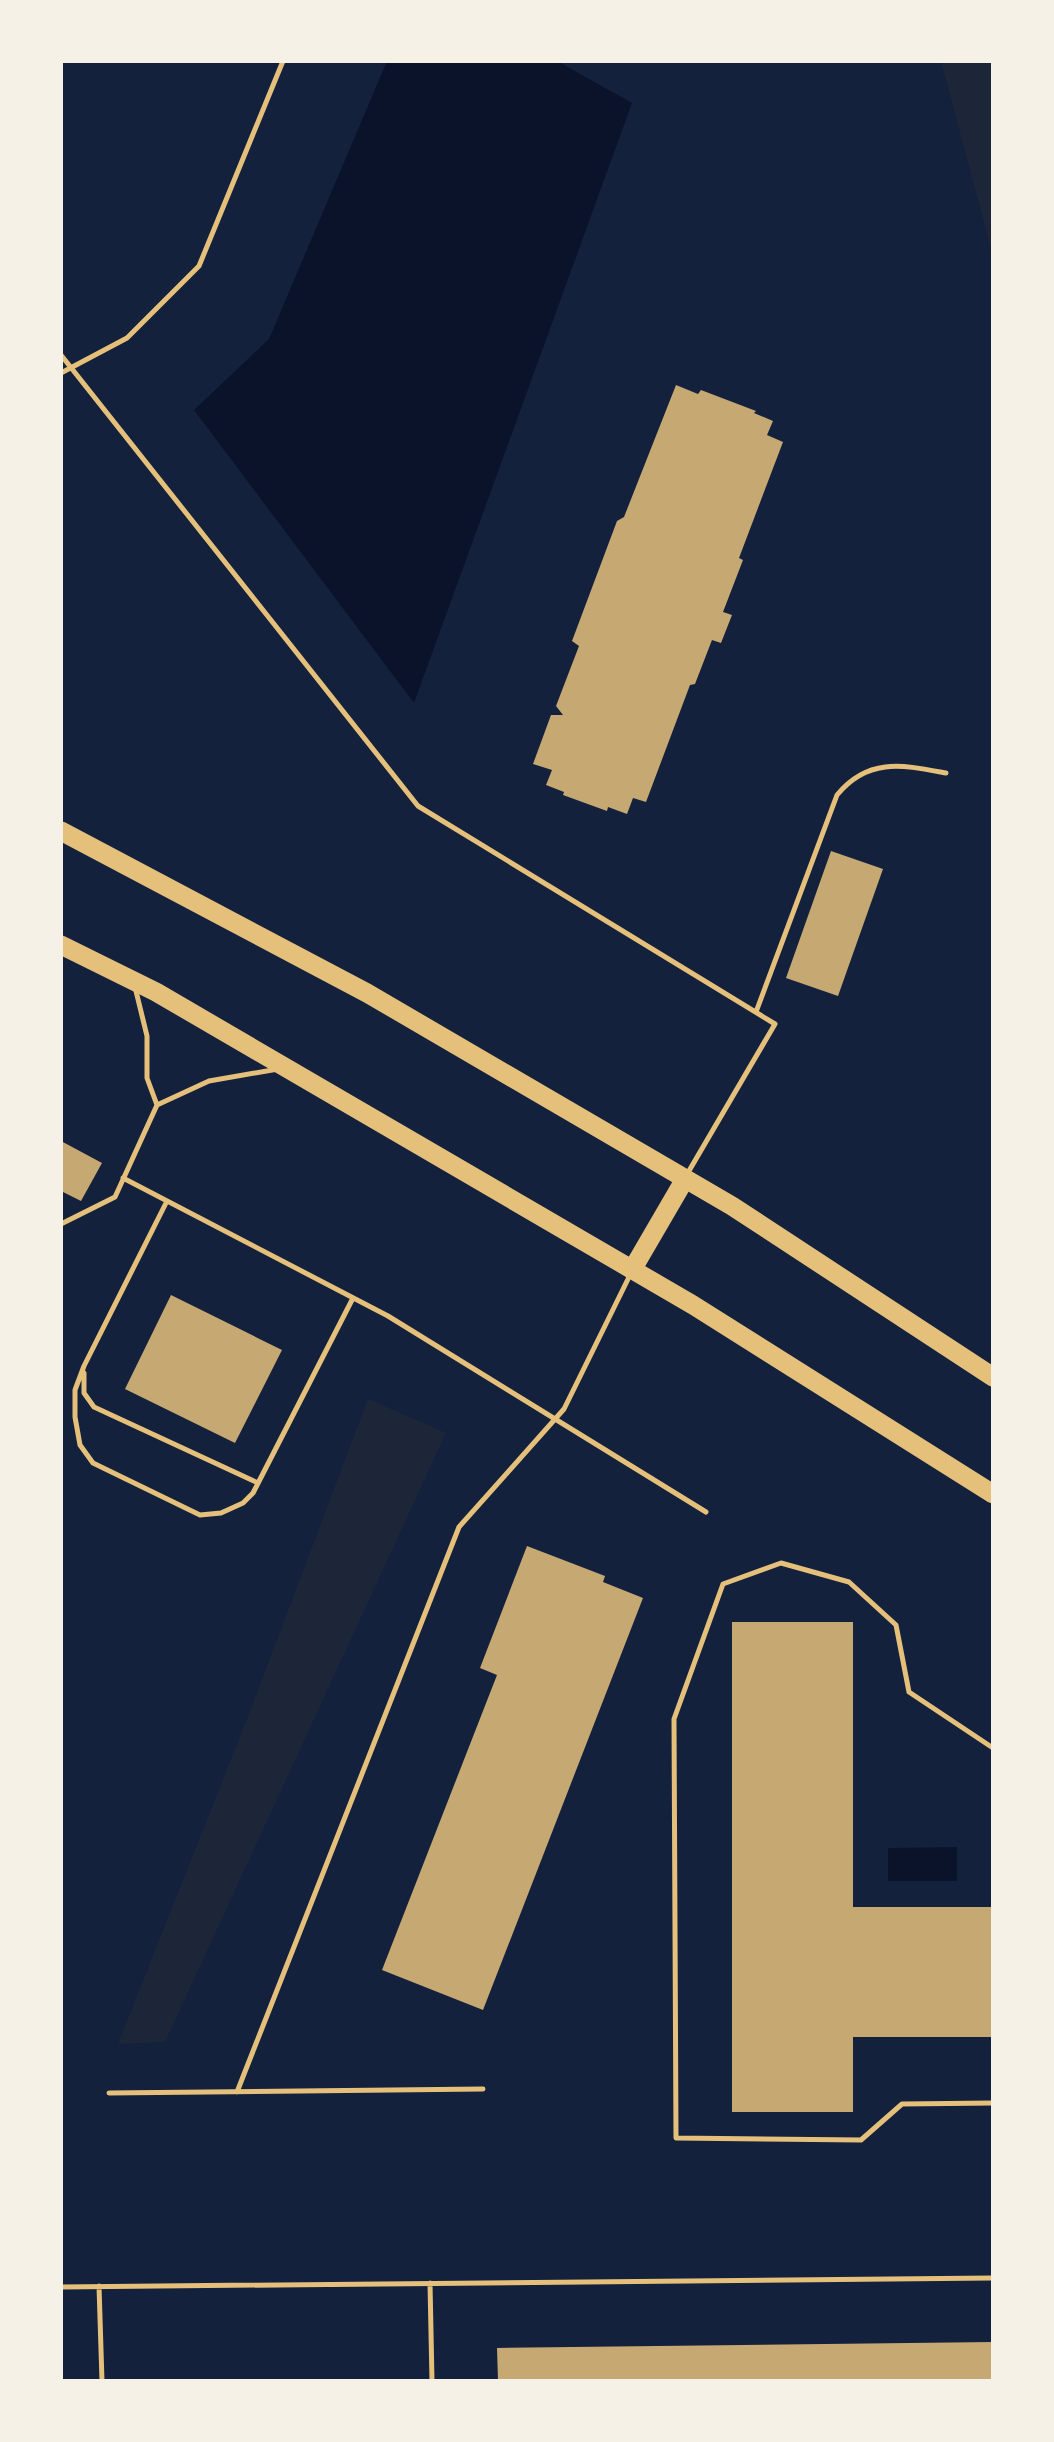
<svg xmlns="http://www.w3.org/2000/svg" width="1054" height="2442" font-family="Bitter,serif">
<rect width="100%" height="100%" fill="#14213d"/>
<path fill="#1d2539" d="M941,61H993V256Z
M368,1399L446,1433L165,2042L118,2044L247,1719Z"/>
<path fill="#0b132b" d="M387,61H557L632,103L414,703L194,410L269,339Z
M957,1847V1881H888V1848Z"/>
<path fill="#c6a872" d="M676,385L698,394L701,390L756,411L754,413L773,421L767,435L783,442L739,558L743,560L723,612L732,615L721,643L712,640L695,684L690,685L646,802L633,798L627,814L608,807L607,811L563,795L564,792L546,785L552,770L533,764L551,715H563L556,706L579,646L572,641L617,521L624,517Z
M831,851L883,869L838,996L786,978Z
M61,1141L102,1163L81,1201L61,1191Z
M171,1295L282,1350L235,1443L125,1389Z
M527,1546L605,1576L603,1582L643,1598L483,2010L382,1970L497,1675L480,1668Z
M732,1622H853V1907H993V2037H853V2112H732Z
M993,2342V2381H498L497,2348Z"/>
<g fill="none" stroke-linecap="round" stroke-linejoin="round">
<path stroke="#e5c07b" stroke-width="5" d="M61,355L418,806L775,1024L686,1176
M61,373L127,338L199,266L283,61
M135,987L147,1036V1078L157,1105L209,1081L278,1069
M756,1012L837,795C868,757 903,765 946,773
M123,1178L388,1316L706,1512
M167,1201L84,1366L75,1390V1417L80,1445L93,1463L200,1515L221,1513L243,1503L253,1493L353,1298
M61,1224L115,1197L157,1105
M84,1373V1393L94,1407L258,1483
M993,1748L909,1692L896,1625L849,1582L781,1563L723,1584L674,1719L676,2138L861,2140L902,2104L993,2103
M237,2092L459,1527L564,1409L631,1273
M109,2093L483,2089
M430,2283L432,2381
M99,2286L102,2381
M61,2287L992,2278"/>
<path stroke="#e5c07b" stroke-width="19" d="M61,831L367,993L732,1206L993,1377
M61,945L156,992L693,1305L993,1494
M632,1270L685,1179"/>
</g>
<rect width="1054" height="2442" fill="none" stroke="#f6f1e7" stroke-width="126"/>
</svg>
